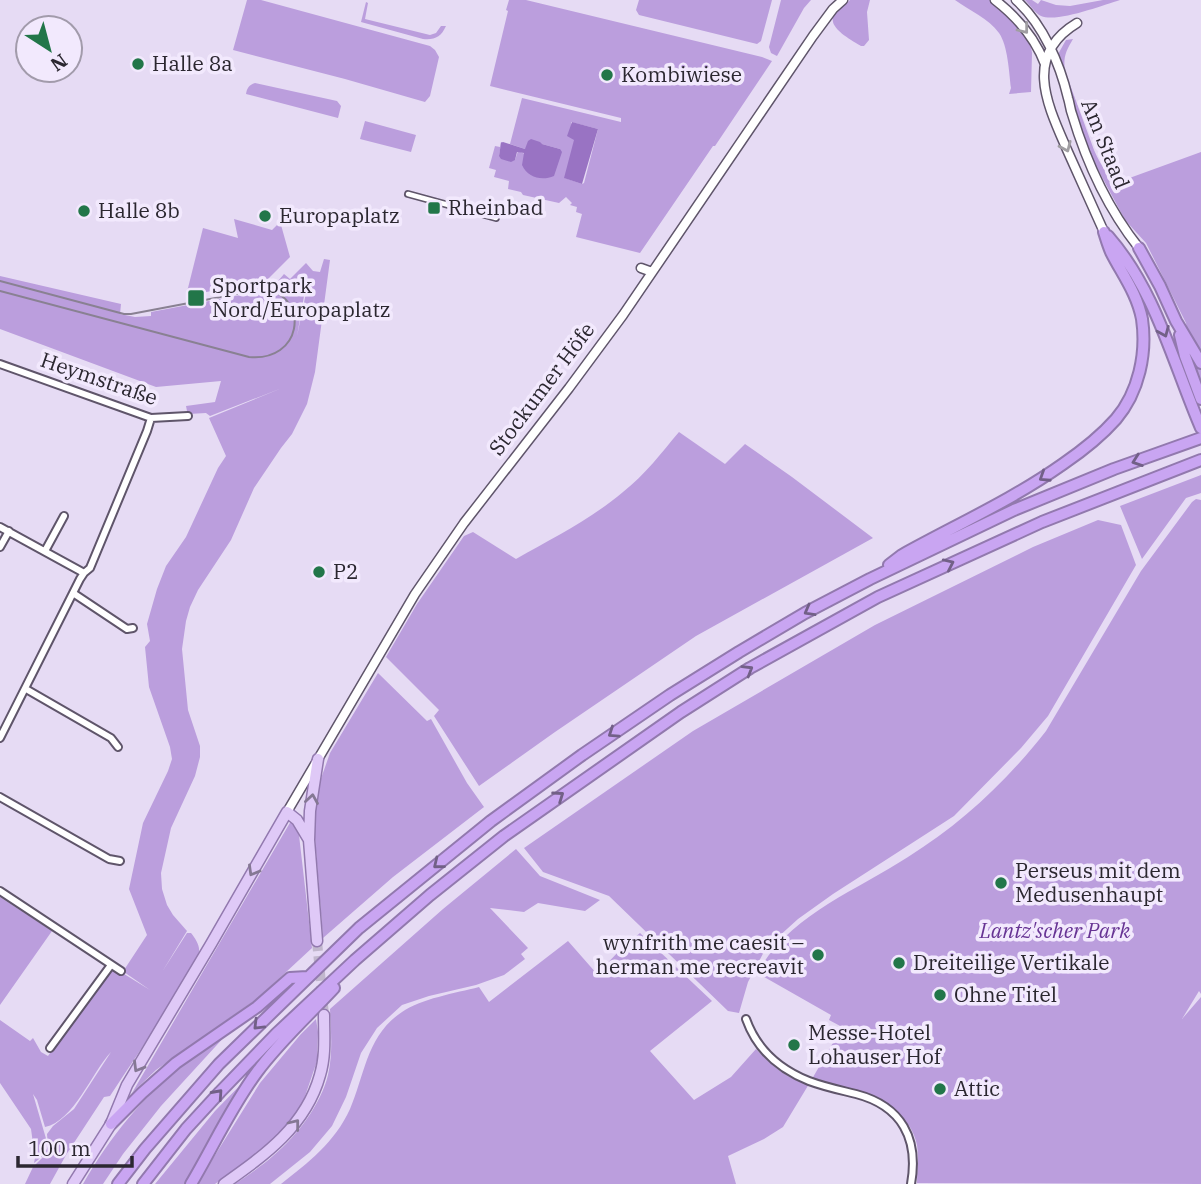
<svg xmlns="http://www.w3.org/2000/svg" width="1201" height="1184" font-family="'IBM Plex Serif',serif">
<rect width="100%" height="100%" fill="#e6dbf4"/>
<path fill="#bb9edd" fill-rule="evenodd" d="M247,0H261L430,46L435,50L439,57L430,96L425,102L345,79L233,50Z
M509,0H526L762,57L772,61L715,146H713L640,253L576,237L582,214L576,212L577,207L570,205L572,203L566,197L559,203L523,195L521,192L508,189L509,181L494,177L496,170L489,168L495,146L500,147L501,142H503L501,144L499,156L515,160L518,151L525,154L560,149L542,144L525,149L510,144L522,98L621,122V118L490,86L508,11L506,10ZM571,122L598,129L584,183L582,184L565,178L575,139Z
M639,0H772L761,41L757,44L639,15L636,10Z
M781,0H811L804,8L777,56L771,53L769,47Z
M850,0H870L867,12L869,40L864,46H861C853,41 830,29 833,18C836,11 845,5 850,0Z
M955,0H992L999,5L1030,40L1032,53L1031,92L1009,94L1011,88C1009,72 1008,46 999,33C989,19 969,10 955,0Z
M1025,0H1032L1038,4L1041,0L1056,5L1070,6L1103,0H1120C1103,5 1057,23 1041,16C1035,13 1030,5 1025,0Z
M366,2L368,3L365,19L430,35L436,33L441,26H446C441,37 435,40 423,39L361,22Z
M1073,39C1066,51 1063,57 1065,71L1094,150C1100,163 1108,181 1124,180L1201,152V385L1191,361L1186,323L1146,243L1125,220L1095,164L1084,137L1057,56L1066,40Z
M255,83L337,101L341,106L338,118L246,94C247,88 249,85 255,83Z
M365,121L416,135L411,152L360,139Z
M234,219L272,230L278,224L281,225L290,257L267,280L186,296L203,228L238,238Z
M324,259L330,260L315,372L307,404L292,434L281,448L254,488L231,540L198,590L190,607L186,621L182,649L188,710L200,746V757L195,776L171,828L161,873L162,889L167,905L173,915L187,931L162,972L187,933H191C195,938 200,945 199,952C197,962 188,973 183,981C161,1020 135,1058 110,1096L104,1097L66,1155L50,1184H25L33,1167L44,1156L48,1146L47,1134L53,1126L74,1109L111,1052C92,1072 74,1121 45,1127L37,1100L33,1094L47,1142L43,1156L34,1163L35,1158L31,1129L0,1083V1020L30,1041L33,1038L41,1052L48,1056L106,972L112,968L116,969L150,990L124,972V970L147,935L129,889L143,823L168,771L172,759L170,747L149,687L145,647L150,641L147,624L157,589L166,566L186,537L218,468L226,456L209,418L282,388L210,416L206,413L189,414L187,411L186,406L215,402L221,381L156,387L0,329V276L121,304L120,314L135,317L151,316V312L246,294L248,286L271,282L302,291L304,296L297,336L306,293L303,289L279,283L278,281L284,274L290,279L306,263L313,271L320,272Z
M679,432L725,464L745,444L792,477L873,538L696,636L555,732L479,786L434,716L439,710L386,657L417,604L464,536L473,532L516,559C553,538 591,519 623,492C645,475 662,452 679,432Z
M1201,475V493L1186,498L1142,559L1120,506Z
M1196,499L1201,500V994L1199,991L1182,1019L1201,997V1184L917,1183C917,1171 919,1158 917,1145C912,1118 885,1099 860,1092C851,1089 842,1089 833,1086C826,1085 819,1082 812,1079L842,1027L829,1020L831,1015L757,973C791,914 854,892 908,857C961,824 1007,781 1046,731L1141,571L1192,502Z
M1098,520L1121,525L1136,565L1048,716L1021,748L954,816L833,894L798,919L766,948L748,982L739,1013L728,1011L609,896L543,872L524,848L693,731L875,625L1033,547Z
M378,673L427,721L431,719L467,783L484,807L393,877L323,938L313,813L317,790L330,753Z
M291,821L299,835L312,948L258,998L156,1070L132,1093Z
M516,849L540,876L600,900L585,911L538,903L524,912L490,908L528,948L521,954L525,959L504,975L476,985L429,996L402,1005L377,1028L361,1053L346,1097L332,1126L310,1152L270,1184H235C248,1175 262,1166 274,1155C297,1136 321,1104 328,1075C333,1053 331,1031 330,1009L443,909Z
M0,897L52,931L0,1005Z
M640,933L712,1001L650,1051L694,1100L731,1077L756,1049C772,1066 787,1079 809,1084L783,1127L764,1139L728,1156L736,1184H281C308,1163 335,1142 350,1109C365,1074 367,1035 402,1012C420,999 456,993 479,987L489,1002L568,941L597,974L621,949Z
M316,1019L318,1032L317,1061L301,1108L282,1132L253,1157L215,1184H197L260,1083L301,1034Z
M226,1035L161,1106L123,1154L103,1184H83C109,1138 144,1095 185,1063C198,1053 213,1044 226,1035Z
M252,1073L184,1184H155L215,1111Z"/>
<path fill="#9973c3" d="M572,122L598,129L582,184L564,178L574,140L567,136Z
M531,139L540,142L542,144L560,149L562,152L554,176C542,181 528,178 522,165L524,153L517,152L515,160L511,162L501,159L499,156L501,143L503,142L525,149L528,141Z"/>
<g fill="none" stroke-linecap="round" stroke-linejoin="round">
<path stroke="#c1b7cd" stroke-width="10" stroke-dasharray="10 5" stroke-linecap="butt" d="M317,941L324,1015"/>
<g stroke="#5f556a" stroke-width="8">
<path id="pedestrian" d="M408,194L496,218"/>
</g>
<g stroke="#5f556a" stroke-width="10">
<path id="minor" d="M0,364L151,418L188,416
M0,527L84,573
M0,547L9,531
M45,551L64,516
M73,593L127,629L133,628
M26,689L111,738L118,747
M0,738L80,579L84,573L90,568L147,431L151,418
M0,797L109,859L120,861
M0,891L121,971
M746,1019C757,1050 779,1069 809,1081C825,1087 840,1090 856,1094C902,1106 919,1139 911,1184
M50,1048L111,965"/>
</g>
<g stroke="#5f556a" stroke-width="11">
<path id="tertiary" d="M995,0C1017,17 1035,38 1045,64
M1016,0C1043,24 1060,64 1068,98C1070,104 1070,109 1072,114C1086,161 1108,209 1139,248
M1077,23C1022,56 1048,106 1068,152C1080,179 1092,205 1104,232
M641,268L652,272
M287,812L415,594L464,523L569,388L623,315L813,36L833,9L843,0"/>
</g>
<g stroke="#9279ae" stroke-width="13">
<path id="primary" d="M317,941L309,840L310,811L318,759
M73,1184L111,1124L127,1085L211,944L287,812L297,820L309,840
M224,1184C265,1155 306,1126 320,1075C326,1055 324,1035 324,1015"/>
</g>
<g stroke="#9279ae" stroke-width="14">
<path id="motorway" d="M1108,236C1156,291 1173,363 1201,428
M1139,248L1160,286L1176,321L1201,363
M1180,335L1185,356L1201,399
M889,565L902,555C956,525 1012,500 1063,464C1082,451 1101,436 1116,419C1139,392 1147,353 1142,319C1137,293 1122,274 1111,252C1108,245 1106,238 1104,232
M111,1124L142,1093L176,1063L257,1007L290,978L307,977
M118,1184L145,1149L219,1064L359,928L491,821L582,755L670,695L739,652L805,613L870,579L1014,510L1114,469L1201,438
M143,1184L186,1129L220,1092L276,1034L355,960L430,895L504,836L681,712L750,668L878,597L1042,522L1201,460
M191,1184C213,1147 231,1107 257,1072C280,1041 308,1016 334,988"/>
</g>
<use href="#pedestrian" stroke="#fff" stroke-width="4.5"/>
<use href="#minor" stroke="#fff" stroke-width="6"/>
<use href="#tertiary" stroke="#fff" stroke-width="8"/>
<use href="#primary" stroke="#dfc9f7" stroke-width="10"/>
<use href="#motorway" stroke="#c9a5f2" stroke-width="10"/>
<path stroke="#898192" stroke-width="2" d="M0,281L124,314H131L247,292C254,291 262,288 269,290C309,300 302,362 249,357L0,291"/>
</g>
<defs><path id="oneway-chevron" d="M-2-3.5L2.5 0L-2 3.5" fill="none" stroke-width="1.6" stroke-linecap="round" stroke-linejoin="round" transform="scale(1.75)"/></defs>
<g stroke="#a09ea2">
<use href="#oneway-chevron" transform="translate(1024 29) rotate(52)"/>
<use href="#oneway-chevron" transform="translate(1066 147) rotate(66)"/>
</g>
<g stroke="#726087">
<use href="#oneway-chevron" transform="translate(1164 332) rotate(67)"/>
<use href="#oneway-chevron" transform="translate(1137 461) rotate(161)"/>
<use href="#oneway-chevron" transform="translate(1044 477) rotate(147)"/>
<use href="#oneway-chevron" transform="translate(949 564) rotate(-25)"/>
<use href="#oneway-chevron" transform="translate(809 611) rotate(151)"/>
<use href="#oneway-chevron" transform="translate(748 670) rotate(-31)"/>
<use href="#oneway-chevron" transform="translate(613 733) rotate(146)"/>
<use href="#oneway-chevron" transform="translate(559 796) rotate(-35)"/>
<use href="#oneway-chevron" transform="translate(438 864) rotate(141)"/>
<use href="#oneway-chevron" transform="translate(258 1025) rotate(135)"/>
<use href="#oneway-chevron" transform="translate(218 1094) rotate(-48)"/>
</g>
<g stroke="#857894">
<use href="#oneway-chevron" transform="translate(312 799) rotate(-81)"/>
<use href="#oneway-chevron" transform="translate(253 871) rotate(120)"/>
<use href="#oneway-chevron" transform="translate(138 1067) rotate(121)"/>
<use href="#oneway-chevron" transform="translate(295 1124) rotate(-52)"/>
</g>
<g fill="#227649" stroke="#f2e9fd" stroke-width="2.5">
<circle cx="138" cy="64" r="7"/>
<circle cx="607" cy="75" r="7"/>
<rect x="427" y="201" width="14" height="14" rx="3.5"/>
<circle cx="84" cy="211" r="7"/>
<circle cx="265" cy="216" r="7"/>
<rect x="187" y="289" width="18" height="18" rx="3.5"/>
<circle cx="319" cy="572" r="7"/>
<circle cx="1001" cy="883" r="7"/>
<circle cx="818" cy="955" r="7"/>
<circle cx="899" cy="963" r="7"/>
<circle cx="940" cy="995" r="7"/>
<circle cx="794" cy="1045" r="7"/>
<circle cx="940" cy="1089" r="7"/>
</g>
<g text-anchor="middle" stroke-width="7" stroke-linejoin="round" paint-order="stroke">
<g font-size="21" fill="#2b2730" stroke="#f2e9fd" text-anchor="start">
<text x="152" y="71">Halle 8a</text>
<text x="621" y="82">Kombiwiese</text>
<text x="448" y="215">Rheinbad</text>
<text x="98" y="218">Halle 8b</text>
<text x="279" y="223">Europaplatz</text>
<text x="212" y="293">Sportpark<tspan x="212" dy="24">Nord/Europaplatz</tspan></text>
<text x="333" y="579">P2</text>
<text x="1015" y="878">Perseus mit dem<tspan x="1015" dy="24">Medusenhaupt</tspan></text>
<text x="804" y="950" text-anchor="end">wynfrith me caesit –<tspan x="804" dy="24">herman me recreavit</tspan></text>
<text x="913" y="970">Dreiteilige Vertikale</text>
<text x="954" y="1002">Ohne Titel</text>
<text x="808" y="1040">Messe-Hotel<tspan x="808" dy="24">Lohauser Hof</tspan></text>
<text x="954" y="1096">Attic</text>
</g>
<g font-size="21" fill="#2b2730" stroke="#f2e9fd">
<text transform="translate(1105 144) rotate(68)" y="7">Am Staad</text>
<text transform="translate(99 379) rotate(19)" y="7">Heymstraße</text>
<text transform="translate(542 389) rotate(-53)" y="7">Stockumer Höfe</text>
</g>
<g font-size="21" font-style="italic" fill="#673494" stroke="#f2e9fd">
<text x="1055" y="938">Lantz'scher Park</text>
</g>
</g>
<g transform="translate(49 49) rotate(144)"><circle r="33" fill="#f2e9fd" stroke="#a29bab" stroke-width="2"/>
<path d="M0-5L12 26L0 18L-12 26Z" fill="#227649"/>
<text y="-10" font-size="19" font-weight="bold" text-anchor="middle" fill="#2b2730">N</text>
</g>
<path d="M18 1156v10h114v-10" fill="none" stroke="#2b2730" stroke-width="3.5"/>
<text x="28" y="1156" font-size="21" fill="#2b2730" stroke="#f2e9fd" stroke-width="5" paint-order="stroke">100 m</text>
</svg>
